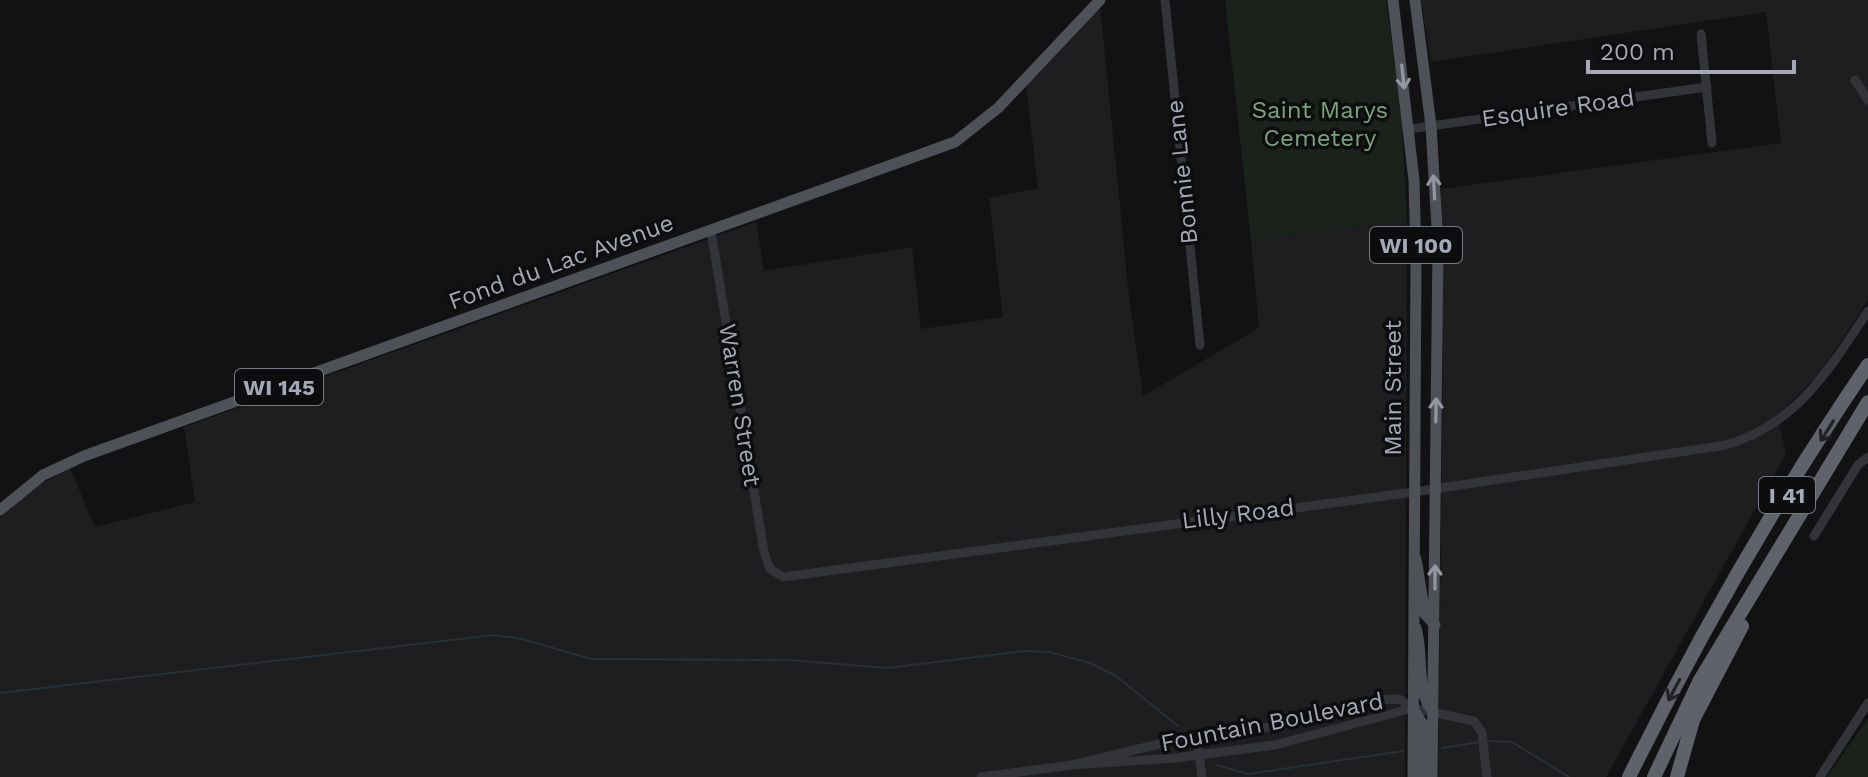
<svg xmlns="http://www.w3.org/2000/svg" width="1868" height="777" font-family="'Work Sans',sans-serif">
<rect width="100%" height="100%" fill="#121214"/>
<path fill="#1e1e21" d="M1421,0H1868V300L1821,372L1777,416L1786,454L1606,777H1438L1443,356L1441,189L1781,143L1766,12L1431,62Z
M1100,6L1129,297L1143,396L1259,328L1251,240L1407,220L1405,777H0V518L33,489L70,468L95,527L195,502L184,427L756,222L764,271L912,247L921,329L1003,317L989,198L1038,188L1026,86Z"/>
<path fill="#1a221b" d="M1225,0H1386L1401,111L1407,220L1251,240Z
M1868,718V777H1827Z"/>
<g fill="none" stroke-linecap="round" stroke-linejoin="round">
<path stroke="#283138" stroke-width="2" d="M0,693L494,635L522,639L591,659L788,660L888,668L1024,651L1049,652L1090,663L1116,676L1178,726
M1487,741L1512,742L1569,777
M1442,748L1480,742
M1217,765L1248,774L1403,751"/>
<path stroke="#333439" stroke-width="9" d="M1165,0L1200,345
M1701,34L1712,143
M1855,80L1868,100
M1409,129L1707,87
M711,231L764,552L770,569L783,577L1414,492L1726,445C1797,424 1829,370 1868,311
M1814,536L1858,465L1868,457
M1197,738L1202,777
M1072,765L1172,741L1298,723L1371,700L1399,699L1413,708L1474,721L1482,733L1487,777
M981,777L1072,765L1175,758L1275,745L1413,708
M1820,777L1868,703"/>
<path stroke="#4f5158" stroke-width="11" d="M1393,0L1414,180L1416,259L1413,777
M1415,0L1431,126L1438,245L1432,777
M0,510L43,475L84,456L955,142L998,108L1100,0
M1416,559L1425,614L1435,625
M1416,628C1424,653 1415,693 1433,711
M1413,709L1422,723L1423,777"/>
<path stroke="#5f626b" stroke-width="14" d="M1629,777C1698,637 1780,494 1868,365
M1654,777L1700,680L1868,402
M1677,777L1693,720L1742,626"/>
</g>
<defs><path id="oneway-shaft" d="M-6 0H5M1.5-3L5.5 0L1.5 3" fill="none" stroke-width="1.6" stroke-linecap="round" stroke-linejoin="round" transform="scale(2)"/></defs>
<g stroke="#9297a3">
<use href="#oneway-shaft" transform="translate(1403 77) rotate(84)"/>
<use href="#oneway-shaft" transform="translate(1434 187) rotate(-93)"/>
<use href="#oneway-shaft" transform="translate(1436 410) rotate(-89)"/>
<use href="#oneway-shaft" transform="translate(1435 577) rotate(-90)"/>
</g>
<g stroke="#222226">
<use href="#oneway-shaft" transform="translate(1827 431) rotate(122)"/>
<use href="#oneway-shaft" transform="translate(1674 690) rotate(118)"/>
</g>
<g text-anchor="middle" stroke-width="7" stroke-linejoin="round" paint-order="stroke">
<g fill="#0d0d0f" stroke="#767a84" stroke-width="2">
<rect x="1370" y="227" width="92" height="36" rx="6"/>
<rect x="235" y="369" width="88" height="36" rx="6"/>
<rect x="1759" y="477" width="56" height="36" rx="6"/>
</g>
<g font-size="22" font-weight="bold" fill="#a3a9b6">
<text x="1416" y="253">WI 100</text>
<text x="279" y="395">WI 145</text>
<text x="1787" y="503">I 41</text>
</g>
<g font-size="24" fill="#a3a9b6" stroke="#0d0d0f">
<text transform="translate(1558 108) rotate(-8)" y="8">Esquire Road</text>
<text transform="translate(1182 172) rotate(-96)" y="8">Bonnie Lane</text>
<text transform="translate(561 262) rotate(-20)" y="8">Fond du Lac Avenue</text>
<text transform="translate(1393 388) rotate(-90)" y="8">Main Street</text>
<text transform="translate(740 405) rotate(81)" y="8">Warren Street</text>
<text transform="translate(1238 514) rotate(-7)" y="8">Lilly Road</text>
<text transform="translate(1272 722) rotate(-11)" y="8">Fountain Boulevard</text>
</g>
<g font-size="24" fill="#78a27a" stroke="#0d0d0f">
<text x="1320" y="118">Saint Marys<tspan x="1320" dy="28">Cemetery</tspan></text>
</g>
</g>
<path d="M1588 60v12h206v-12" fill="none" stroke="#a3a9b6" stroke-width="4"/>
<text x="1600" y="60" font-size="24" fill="#a3a9b6" stroke="#0d0d0f" stroke-width="6" paint-order="stroke">200 m</text>
</svg>
